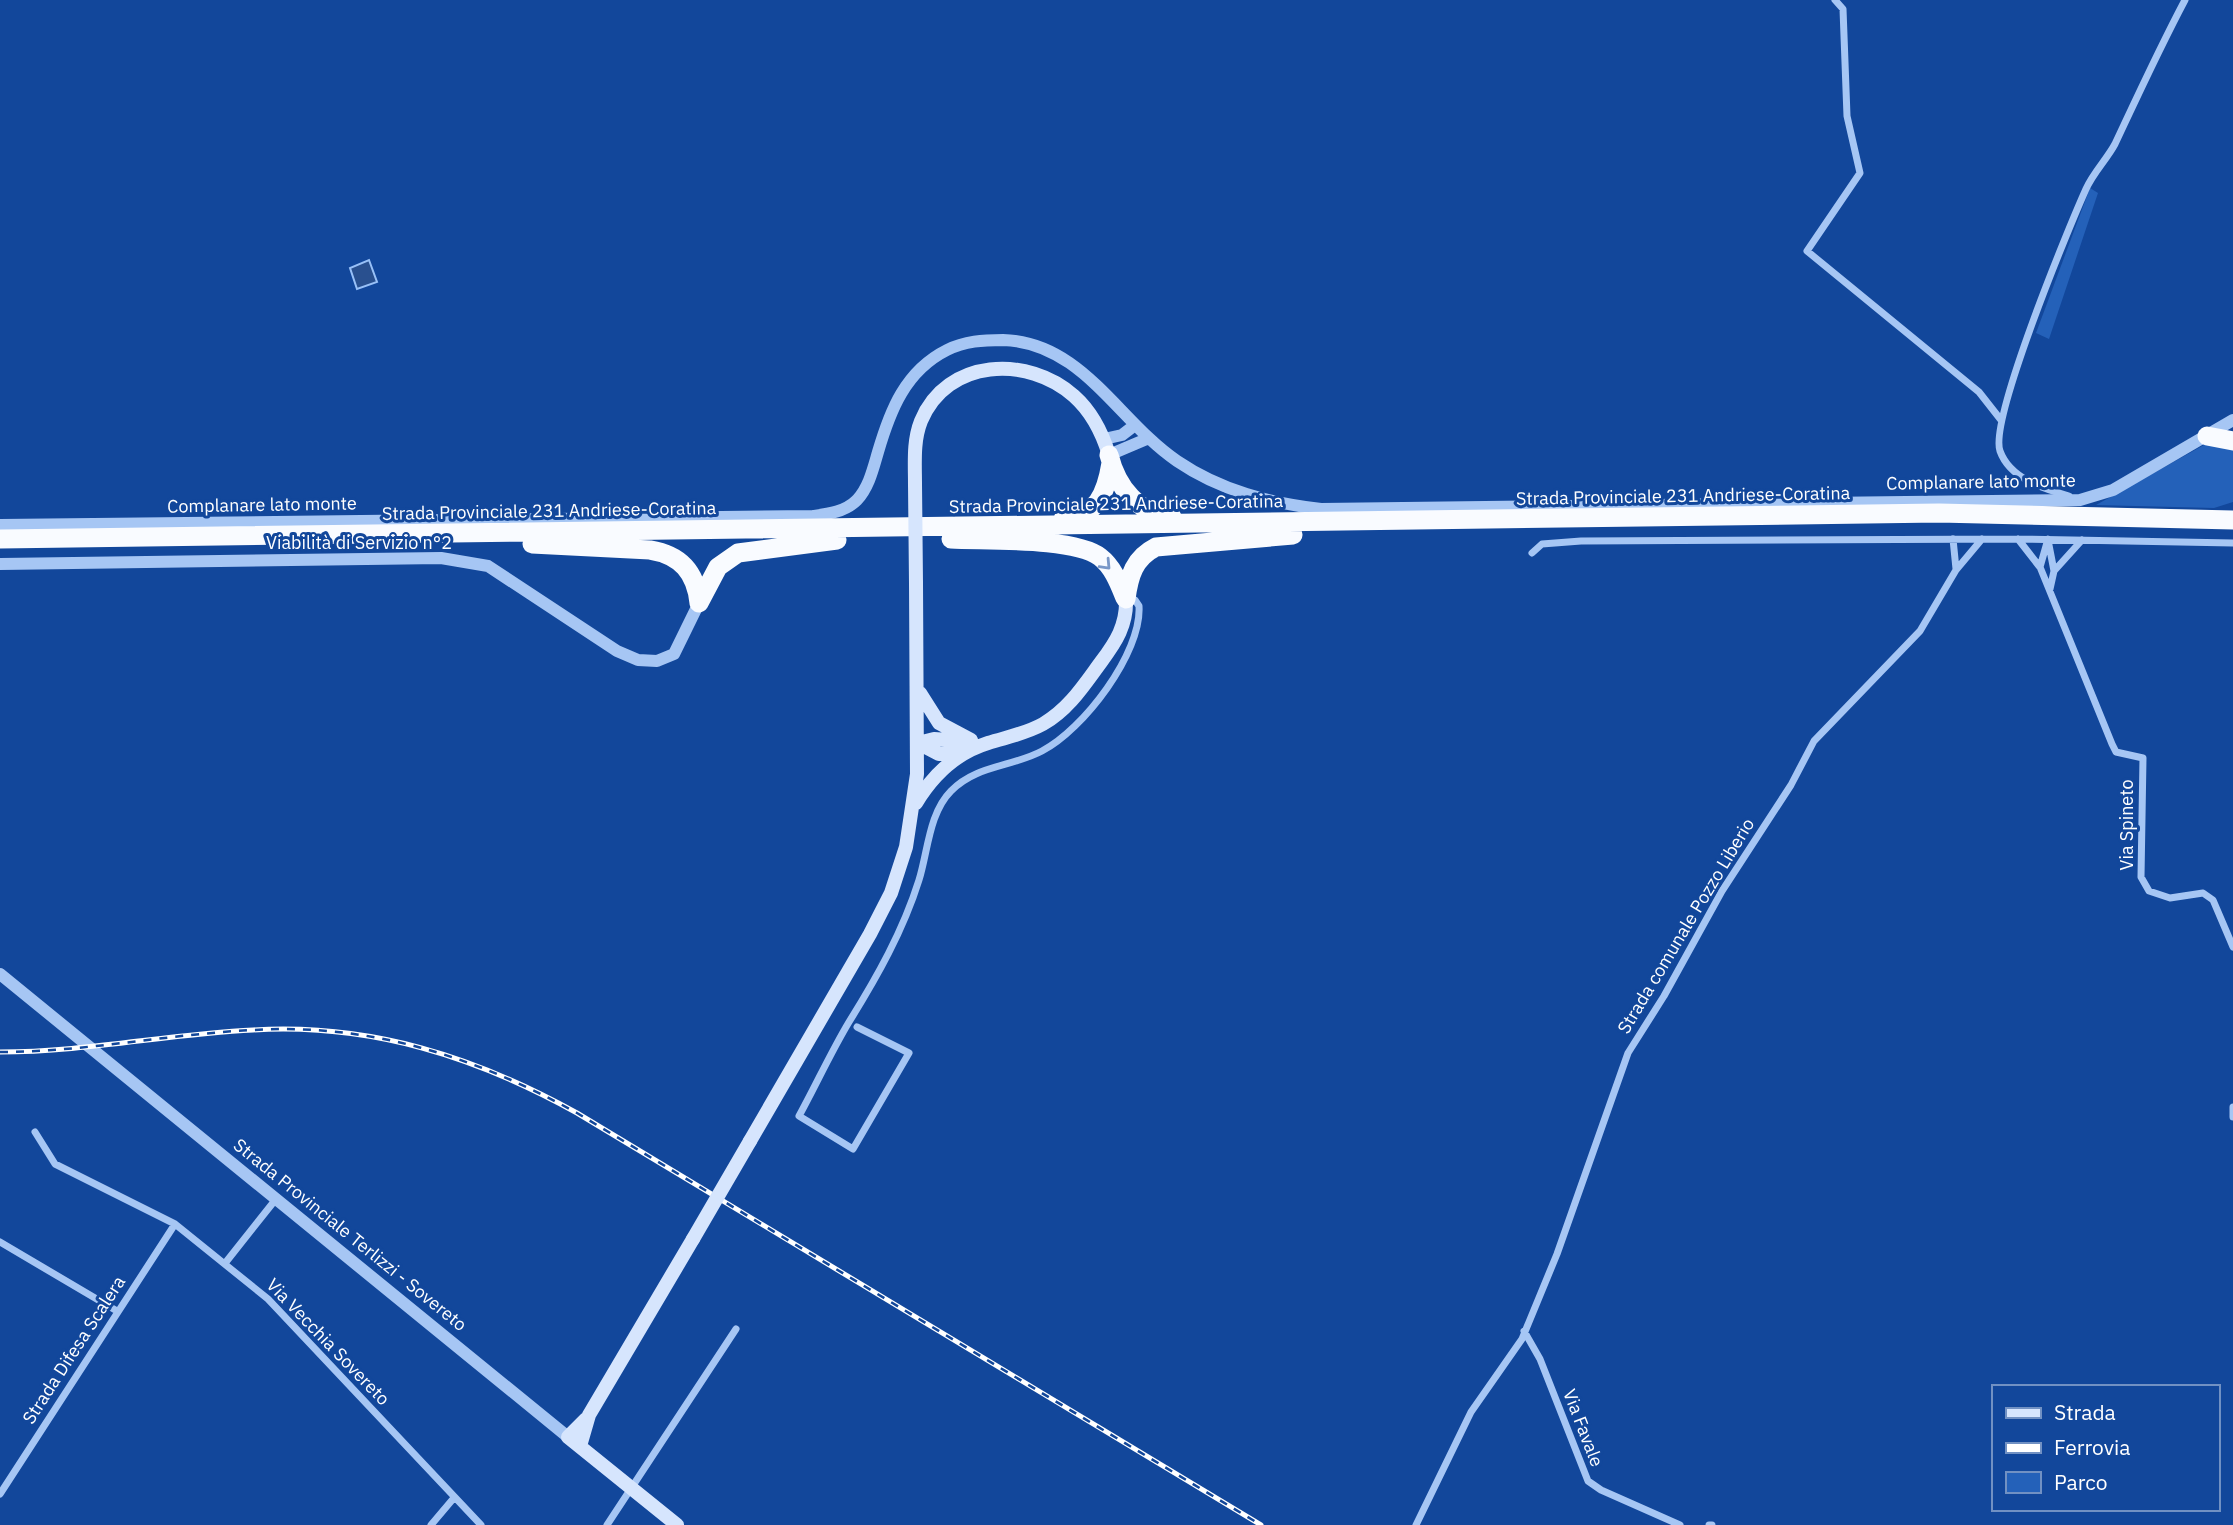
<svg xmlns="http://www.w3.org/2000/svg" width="2233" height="1525" font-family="'IBM Plex Sans',sans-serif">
<rect width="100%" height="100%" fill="#12479b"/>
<path fill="#2461b9" d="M2090,188L2098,193L2049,339L2036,333Z
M2204,445L2233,446V502L2214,508L2096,505Z"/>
<path fill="#29508f" stroke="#98c0f7" stroke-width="2" d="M369,260L377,282L357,289L350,268Z"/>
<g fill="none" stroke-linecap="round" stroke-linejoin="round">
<path stroke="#a6c6f4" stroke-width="7" d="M1835,0L1843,9L1847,116L1860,173L1807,251L1979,392L2001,420
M2069,496C2044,489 2010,479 2000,451C1989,420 2069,227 2086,189C2093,173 2107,159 2115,144C2138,95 2160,47 2185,0
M1953,539L1956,569
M2018,539L2039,566
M2048,539L2040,567L2112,744L2116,752L2143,758L2141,877L2149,891L2170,898L2203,893L2213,900L2233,947
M2048,540L2054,571
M1532,553L1542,544L1581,541L2018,539L2233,543
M2050,589L2054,571L2082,540
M857,1027L909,1053L853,1149L799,1116C816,1085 831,1052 849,1022C877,977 903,931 919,880C928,851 929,813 951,791C976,765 1012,767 1042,751C1083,730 1142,653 1139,606L1135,600L1127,599
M2233,1107V1117
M35,1132L55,1164L175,1224L268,1299L481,1525
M0,1242L117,1311
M226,1262L276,1199
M1524,1331L1540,1359L1588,1481L1601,1490L1680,1525
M0,1494L175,1224
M431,1525L453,1499
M607,1525L736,1329
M1416,1525L1471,1412L1522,1339L1557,1254L1628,1053L1664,996L1722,891L1791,785L1814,741L1920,631L1956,570L1982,539
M1709,1525H1712"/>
<path stroke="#a6c6f4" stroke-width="12" d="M1104,439L1122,435L1135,425
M1109,455L1149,438
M0,525L813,516C828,514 845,512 857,500C869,487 873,469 878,452C890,411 905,371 947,350C965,341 983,340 1003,340C1082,342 1118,421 1177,461C1221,491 1270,503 1321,509L2080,500L2113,490L2233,420
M0,564L441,558L488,566L617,651L638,660L657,661L674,654L699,603
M0,974L568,1437"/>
<path stroke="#d6e5fd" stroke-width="14" d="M915,484C915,463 913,441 921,421C947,358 1028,355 1074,396C1092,412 1102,432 1109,455
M920,693L939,723L971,740
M918,743L934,739L963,741
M918,743L939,754L963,752
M916,803C933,775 955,753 988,743C1007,737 1025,734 1043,724C1069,709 1084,685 1101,662C1116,642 1127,625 1126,599
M750,1141L870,934L891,893L906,847L917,774L916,583
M586,1419L568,1437L677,1525
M580,1446L589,1415L693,1239"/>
<path stroke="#f9fbff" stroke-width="19" d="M2207,436L2233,441
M1109,455C1117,487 1138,514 1172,517
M1063,519C1097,516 1106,494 1111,463
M0,539L1939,513L2233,520
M951,539C985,541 1074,537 1100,557C1113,567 1119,583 1125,598
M532,544L650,550C681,555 696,573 699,603
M1126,599C1129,576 1134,558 1156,547L1293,535
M699,603L718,567L738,553L837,540"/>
<g stroke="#fff" stroke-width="5">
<path id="rail" d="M0,1052C85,1052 169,1034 253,1030C371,1023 476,1057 577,1113L1261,1525"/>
</g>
<use href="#rail" stroke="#12479b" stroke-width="2.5" stroke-dasharray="8" stroke-linecap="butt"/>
<path stroke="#d6e5fd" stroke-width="14" d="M915,484L916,583
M693,1239L750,1141"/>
</g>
<defs><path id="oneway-chevron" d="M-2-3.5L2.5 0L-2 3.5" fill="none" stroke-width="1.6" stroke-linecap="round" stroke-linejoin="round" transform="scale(1.75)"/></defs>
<use stroke="#7a98c8" href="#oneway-chevron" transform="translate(1106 565) rotate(47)"/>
<g text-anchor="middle" stroke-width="6" stroke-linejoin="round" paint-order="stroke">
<g font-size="18" fill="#fff" stroke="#12479b">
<text transform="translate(1981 482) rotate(-1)" y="6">Complanare lato monte</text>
<text transform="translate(1683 496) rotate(-1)" y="6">Strada Provinciale 231 Andriese-Coratina</text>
<text transform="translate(1116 504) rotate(-1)" y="6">Strada Provinciale 231 Andriese-Coratina</text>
<text transform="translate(262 505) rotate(-1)" y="6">Complanare lato monte</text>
<text transform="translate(549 511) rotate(-1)" y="6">Strada Provinciale 231 Andriese-Coratina</text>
<text x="359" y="549">Viabilità di Servizio n°2</text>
<text transform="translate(2127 825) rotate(-90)" y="6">Via Spineto</text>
<text transform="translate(1686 926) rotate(-59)" y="6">Strada comunale Pozzo Liberio</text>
<text transform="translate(350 1235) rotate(39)" y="6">Strada Provinciale Terlizzi - Sovereto</text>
<text transform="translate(328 1342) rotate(46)" y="6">Via Vecchia Sovereto</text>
<text transform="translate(74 1350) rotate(-57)" y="6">Strada Difesa Scalera</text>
<text transform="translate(1583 1428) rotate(69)" y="6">Via Favale</text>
</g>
</g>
<rect x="1992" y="1385" width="228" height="126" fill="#12479b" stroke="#7191c3" stroke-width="2"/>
<rect x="2006" y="1408" width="35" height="10" fill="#d6e5fd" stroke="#7191c3" stroke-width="2"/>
<text x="2054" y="1420" font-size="21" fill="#ffffff">Strada</text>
<rect x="2006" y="1443" width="35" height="10" fill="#ffffff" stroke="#7191c3" stroke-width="2"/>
<text x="2054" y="1455" font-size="21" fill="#ffffff">Ferrovia</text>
<rect x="2006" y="1472" width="35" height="21" fill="#2461b9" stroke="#7191c3" stroke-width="2"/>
<text x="2054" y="1490" font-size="21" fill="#ffffff">Parco</text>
</svg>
